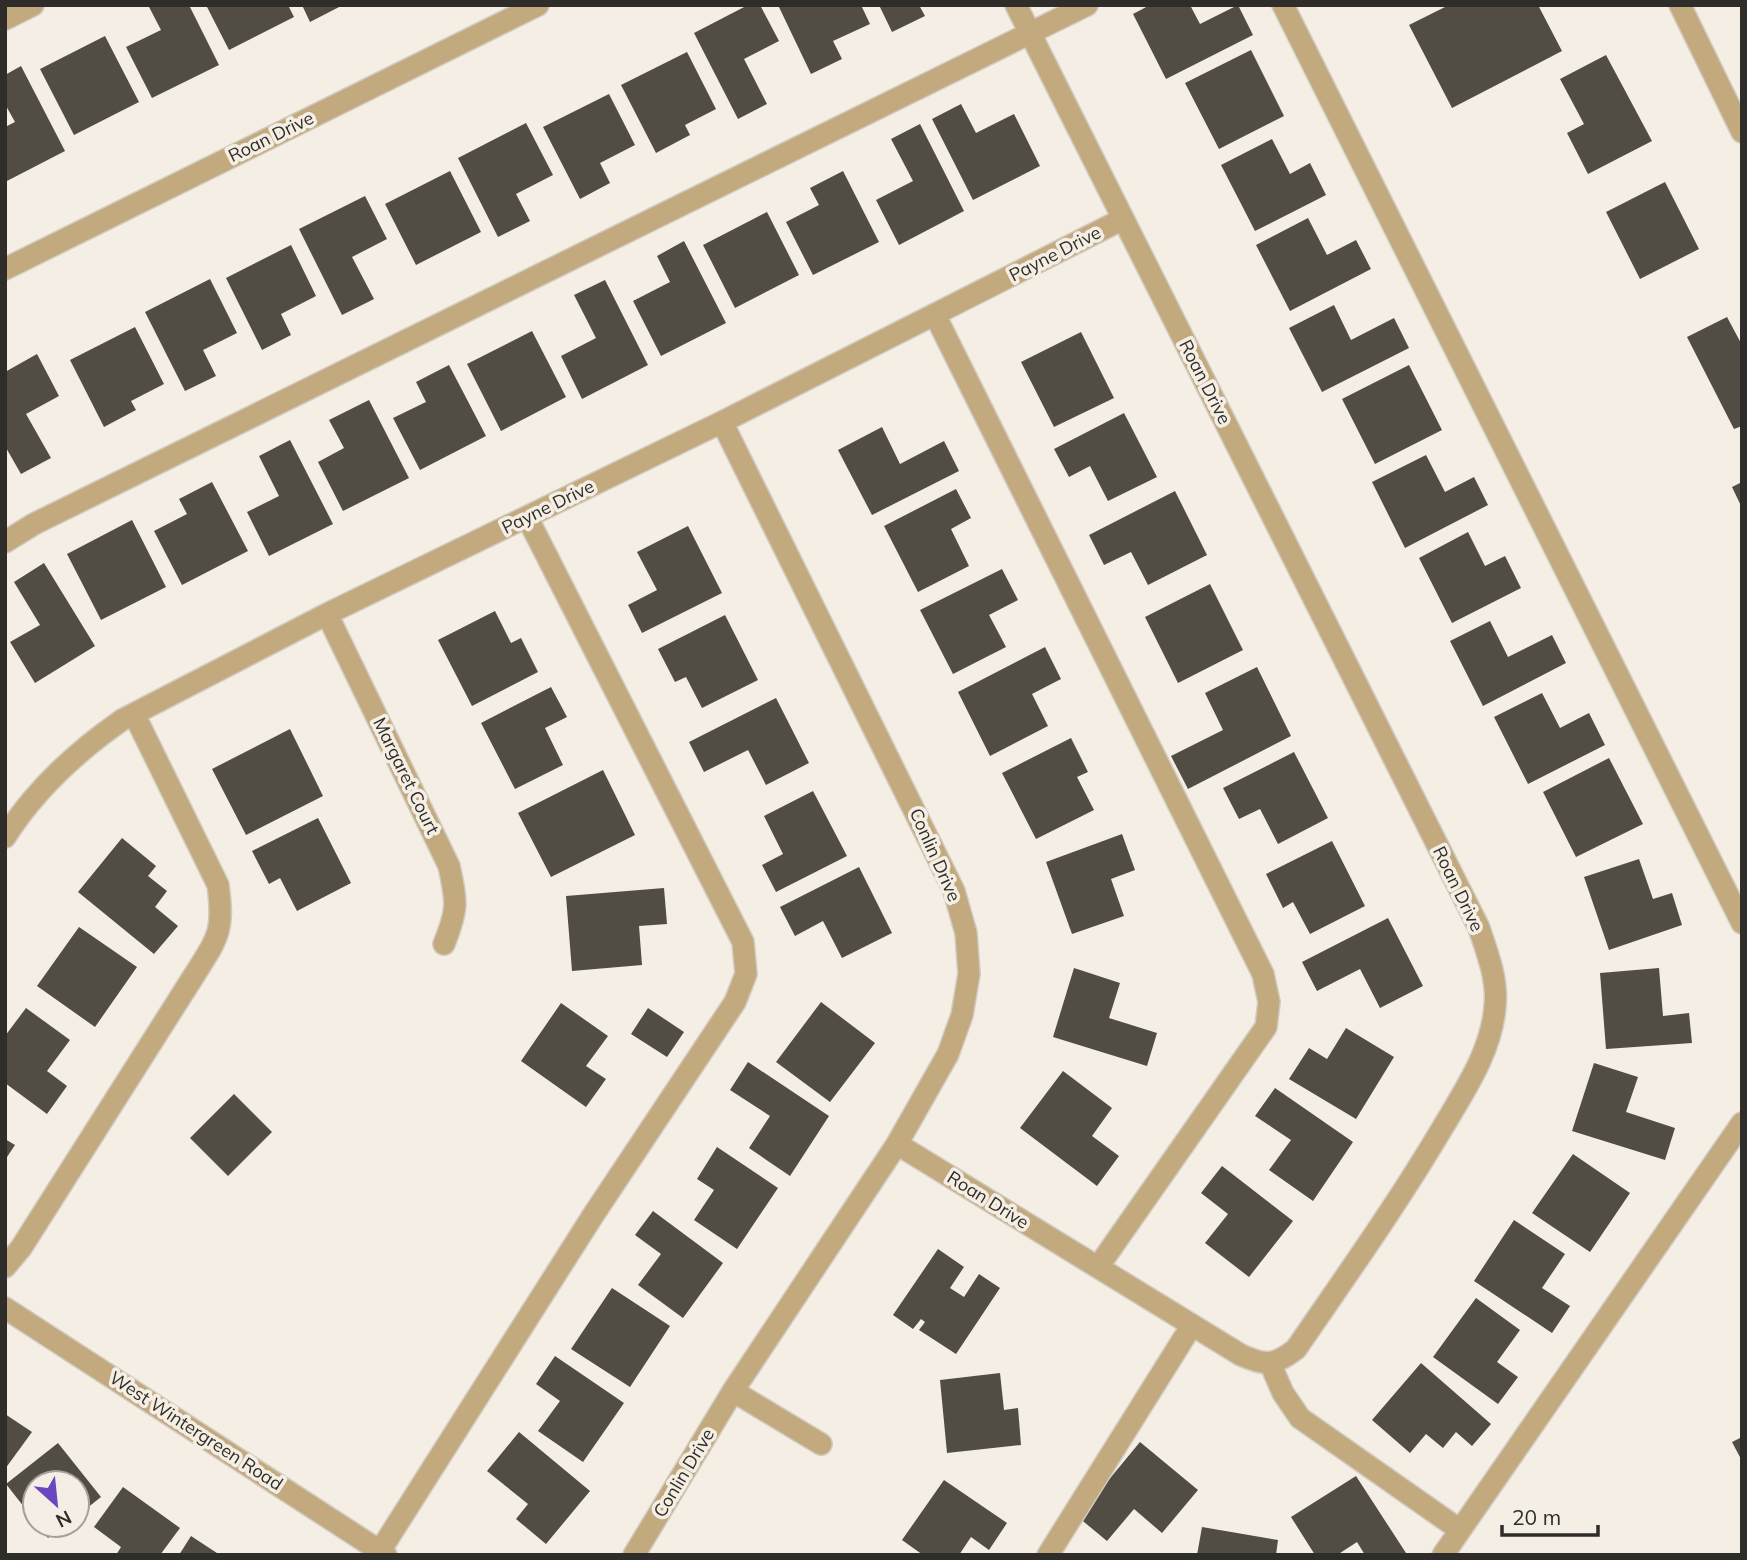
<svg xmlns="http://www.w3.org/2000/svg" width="1747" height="1560" font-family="Mulish,sans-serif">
<rect width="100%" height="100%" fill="#f4eee4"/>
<path fill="#524d44" d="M148,5H189L219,65L152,98L126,47L161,30Z
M206,5H288L294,17L229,50Z
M302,5H343L310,22Z
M748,5H760L779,41L744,59L767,104L738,119L694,33Z
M778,5H861L870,24L833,41L842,59L811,74Z
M879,5H919L925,16L892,32Z
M1150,5H1190L1200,24L1238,5L1253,35L1166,79L1133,14Z
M1449,5H1538L1562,51L1452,108L1409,25Z
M105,36L139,102L74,135L40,69Z
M1251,50L1284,116L1219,149L1185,83Z
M687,52L716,109L685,125L690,135L656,153L621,85Z
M1606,55L1652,141L1588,174L1567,133L1584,124L1560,79Z
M21,66L65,151L5,182V127L15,122L5,104V75Z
M609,94L635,145L600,163L610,183L580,199L543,127Z
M961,104L976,133L1014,114L1040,166L973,200L932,119Z
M526,123L553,175L516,194L530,221L498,237L458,158Z
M920,124L964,211L899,245L876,200L913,181L891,139Z
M1272,139L1290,174L1310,163L1326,195L1255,231L1221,165Z
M450,171L481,232L416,265L385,204Z
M843,171L879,242L813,275L786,222L819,205L810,188Z
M1665,182L1699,249L1640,279L1606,212Z
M365,196L387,239L352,257L374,299L342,315L299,229Z
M767,212L799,275L735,308L703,245Z
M1308,218L1327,255L1356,240L1371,269L1290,311L1256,245Z
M684,241L726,323L661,356L633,301L670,282L657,256Z
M291,245L316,296L281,314L291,335L262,350L226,278Z
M210,279L237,333L203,350L216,376L185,391L145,312Z
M605,280L648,365L582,399L561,356L596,338L574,295Z
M1334,305L1351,340L1394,318L1409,348L1322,392L1289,328Z
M1727,317L1742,345V426L1734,429L1687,337Z
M135,327L164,384L131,401L136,410L104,427L70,360Z
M532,331L566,397L501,431L467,364Z
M1081,332L1114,398L1054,427L1021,362Z
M37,354L59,396L26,414L51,458L21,474L5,446V372Z
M449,365L486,436L420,470L393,418L426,402L416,382Z
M1409,365L1442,430L1375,464L1342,399Z
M369,400L409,478L343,511L318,462L344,448L329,420Z
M1124,413L1157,477L1108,501L1090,466L1069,477L1054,449Z
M882,427L900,464L944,441L959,471L872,515L838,450Z
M290,440L333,524L269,556L247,512L279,496L259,456Z
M1426,455L1445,492L1474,477L1488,505L1405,548L1372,482Z
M212,482L248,551L182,585L154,531L187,514L179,499Z
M1742,482V508L1732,487Z
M956,489L971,518L951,529L969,566L918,592L884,526Z
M1175,491L1207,555L1148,585L1131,552L1104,565L1089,535Z
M132,520L166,587L101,620L67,554Z
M688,526L722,593L642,633L628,605L657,590L637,552Z
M1468,532L1485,566L1505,556L1521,588L1452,623L1419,558Z
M44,563L95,646L35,683L10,642L40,625L14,582Z
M1002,569L1018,600L989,615L1006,647L953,674L920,610Z
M1210,584L1243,650L1178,683L1145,617Z
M495,611L511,643L521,638L538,672L472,706L438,640Z
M725,615L758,680L702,708L686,677L675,682L658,649Z
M1490,621L1508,657L1552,635L1566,663L1483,706L1450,641Z
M1045,647L1061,679L1032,694L1048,726L990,756L958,692Z
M1257,667L1291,736L1188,789L1171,756L1223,730L1205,693Z
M551,687L567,717L545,728L563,765L515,789L481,723Z
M1542,693L1560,728L1589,713L1605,745L1528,784L1494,717Z
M776,698L809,763L766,785L748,750L704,772L689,742Z
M290,729L323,796L246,835L212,769Z
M1071,738L1088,772L1077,777L1094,810L1036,839L1002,773Z
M1294,752L1328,818L1278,844L1260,809L1239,819L1223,788Z
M1609,758L1643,824L1576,857L1543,792Z
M603,770L635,835L551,877L518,813Z
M813,791L847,856L776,892L762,865L783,854L764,816Z
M318,818L351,883L297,911L280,878L269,884L252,851Z
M1122,834L1135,870L1111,879L1124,916L1072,934L1046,862Z
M122,838L156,866L148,876L167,891L155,907L178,926L154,954L78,892Z
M1332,841L1365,906L1310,934L1293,902L1283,908L1266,874Z
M1639,859L1653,899L1672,893L1682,925L1609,950L1584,877Z
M859,867L892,933L842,958L823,921L795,936L780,907Z
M664,888L667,924L639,926L642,965L572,971L566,896Z
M1388,918L1423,986L1380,1008L1360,969L1317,991L1302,962Z
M79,927L137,967L95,1027L37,986Z
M1074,968L1120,983L1109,1018L1157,1033L1147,1066L1053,1037Z
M1659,968L1663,1016L1689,1013L1692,1043L1606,1049L1600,973Z
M821,1002L875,1043L830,1102L776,1062Z
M561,1003L608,1036L586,1066L606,1079L586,1107L521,1061Z
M26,1008L70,1040L47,1071L67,1086L47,1114L5,1083V1036Z
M648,1008L684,1032L667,1057L631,1034Z
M1346,1028L1394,1057L1356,1119L1289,1079L1309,1048L1327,1059Z
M748,1062L829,1116L790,1176L749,1148L770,1116L730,1090Z
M1594,1063L1638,1077L1626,1112L1675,1128L1665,1160L1572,1131Z
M1063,1071L1112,1108L1092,1136L1119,1156L1097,1186L1020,1128Z
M1275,1088L1353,1142L1313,1201L1269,1170L1291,1140L1255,1116Z
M234,1094L272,1132L228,1176L190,1138Z
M5,1139L15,1145L5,1160Z
M717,1147L778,1188L737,1249L694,1220L714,1190L697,1179Z
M1573,1154L1630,1193L1590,1252L1532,1213Z
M1222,1166L1293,1221L1249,1277L1205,1243L1228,1214L1201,1193Z
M653,1211L723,1263L683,1318L638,1285L661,1254L635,1235Z
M1514,1220L1565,1254L1542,1288L1570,1306L1552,1333L1474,1281Z
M938,1249L964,1267L950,1288L964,1297L979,1274L1000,1288L956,1354L919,1330L925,1322L921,1319L913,1329L893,1315Z
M612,1288L670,1326L630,1387L571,1349Z
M1476,1298L1520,1330L1497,1362L1518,1377L1498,1404L1433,1357Z
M555,1356L624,1403L583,1462L538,1431L560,1401L536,1384Z
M1421,1363L1491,1424L1472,1446L1456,1432L1443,1448L1426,1434L1410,1453L1372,1420Z
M1000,1373L1004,1410L1018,1408L1021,1445L947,1453L940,1380Z
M5,1414L32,1432L5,1469Z
M519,1432L590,1491L546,1544L516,1519L528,1504L487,1471Z
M1742,1437V1461L1732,1442Z
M1140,1442L1198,1490L1162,1533L1134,1509L1107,1541L1078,1517Z
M58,1443L101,1497L77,1516V1483H35V1521L6,1484Z
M1356,1476L1406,1553L1404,1555H1365L1357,1542L1337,1555H1315L1291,1517Z
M944,1480L1007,1523L989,1550L971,1537L959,1555H923L902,1540Z
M123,1487L180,1528L160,1555H116L121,1547L94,1527Z
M38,1525H65L48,1538Z
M1202,1527L1278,1540L1276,1555H1197Z
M191,1536L220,1555H179Z"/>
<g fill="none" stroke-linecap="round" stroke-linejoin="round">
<g stroke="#d1cbc2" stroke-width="24">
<path id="minor" d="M1283,5L1742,923
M1680,5L1742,132
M5,19L33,5
M5,269L538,5
M935,315L1263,974L1269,1002L1266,1027L1098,1267
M5,542L34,524L1087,5
M327,614L449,866C457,903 458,909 444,944
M5,837C35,790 76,752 122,720L327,614L722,422L1123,219
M897,1144L1241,1355C1266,1366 1274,1366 1296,1349C1346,1276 1398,1203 1443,1127C1465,1090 1492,1050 1495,1006C1498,980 1487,952 1479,928L1016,5
M5,1267L21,1248L195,974C219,936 224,930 218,885L134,714
M5,1308L386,1555
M1270,1363L1283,1393L1300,1418L1460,1530
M733,1391L821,1444
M380,1551L592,1217L735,1002L746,974L743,942L527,517
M634,1555L733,1391L897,1144L948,1054L962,1015L969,974L966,933L954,891L722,422
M1048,1555L1192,1325
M1443,1555L1742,1123"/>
</g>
<use href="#minor" stroke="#c2a97e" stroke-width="21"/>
</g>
<g text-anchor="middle" stroke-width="7" stroke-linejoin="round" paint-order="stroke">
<g font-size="18" fill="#2f2d29" stroke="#f4eee4">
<text transform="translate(271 137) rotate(-26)" y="6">Roan Drive</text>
<text transform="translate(1055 254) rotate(-27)" y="6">Payne Drive</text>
<text transform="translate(1205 382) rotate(63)" y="6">Roan Drive</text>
<text transform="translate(548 507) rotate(-26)" y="6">Payne Drive</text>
<text transform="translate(406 776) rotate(64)" y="6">Margaret Court</text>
<text transform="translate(935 855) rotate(66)" y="6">Conlin Drive</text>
<text transform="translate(1458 889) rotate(64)" y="6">Roan Drive</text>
<text transform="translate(988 1200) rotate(32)" y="6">Roan Drive</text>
<text transform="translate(196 1431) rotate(33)" y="6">West Wintergreen Road</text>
<text transform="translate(684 1473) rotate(-59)" y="6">Conlin Drive</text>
</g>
</g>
<rect width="1747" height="1560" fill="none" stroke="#2f2d29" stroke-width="14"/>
<g transform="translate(56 1504) rotate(153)"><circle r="33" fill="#f4eee4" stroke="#a5a199" stroke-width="2"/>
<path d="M0-5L12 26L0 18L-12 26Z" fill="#6947c0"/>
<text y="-10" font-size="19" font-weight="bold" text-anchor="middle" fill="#2f2d29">N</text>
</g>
<path d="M1502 1525v10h96v-10" fill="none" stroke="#2f2d29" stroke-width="3.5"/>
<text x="1512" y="1525" font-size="21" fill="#2f2d29" stroke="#f4eee4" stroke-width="5" paint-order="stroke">20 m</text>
</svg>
